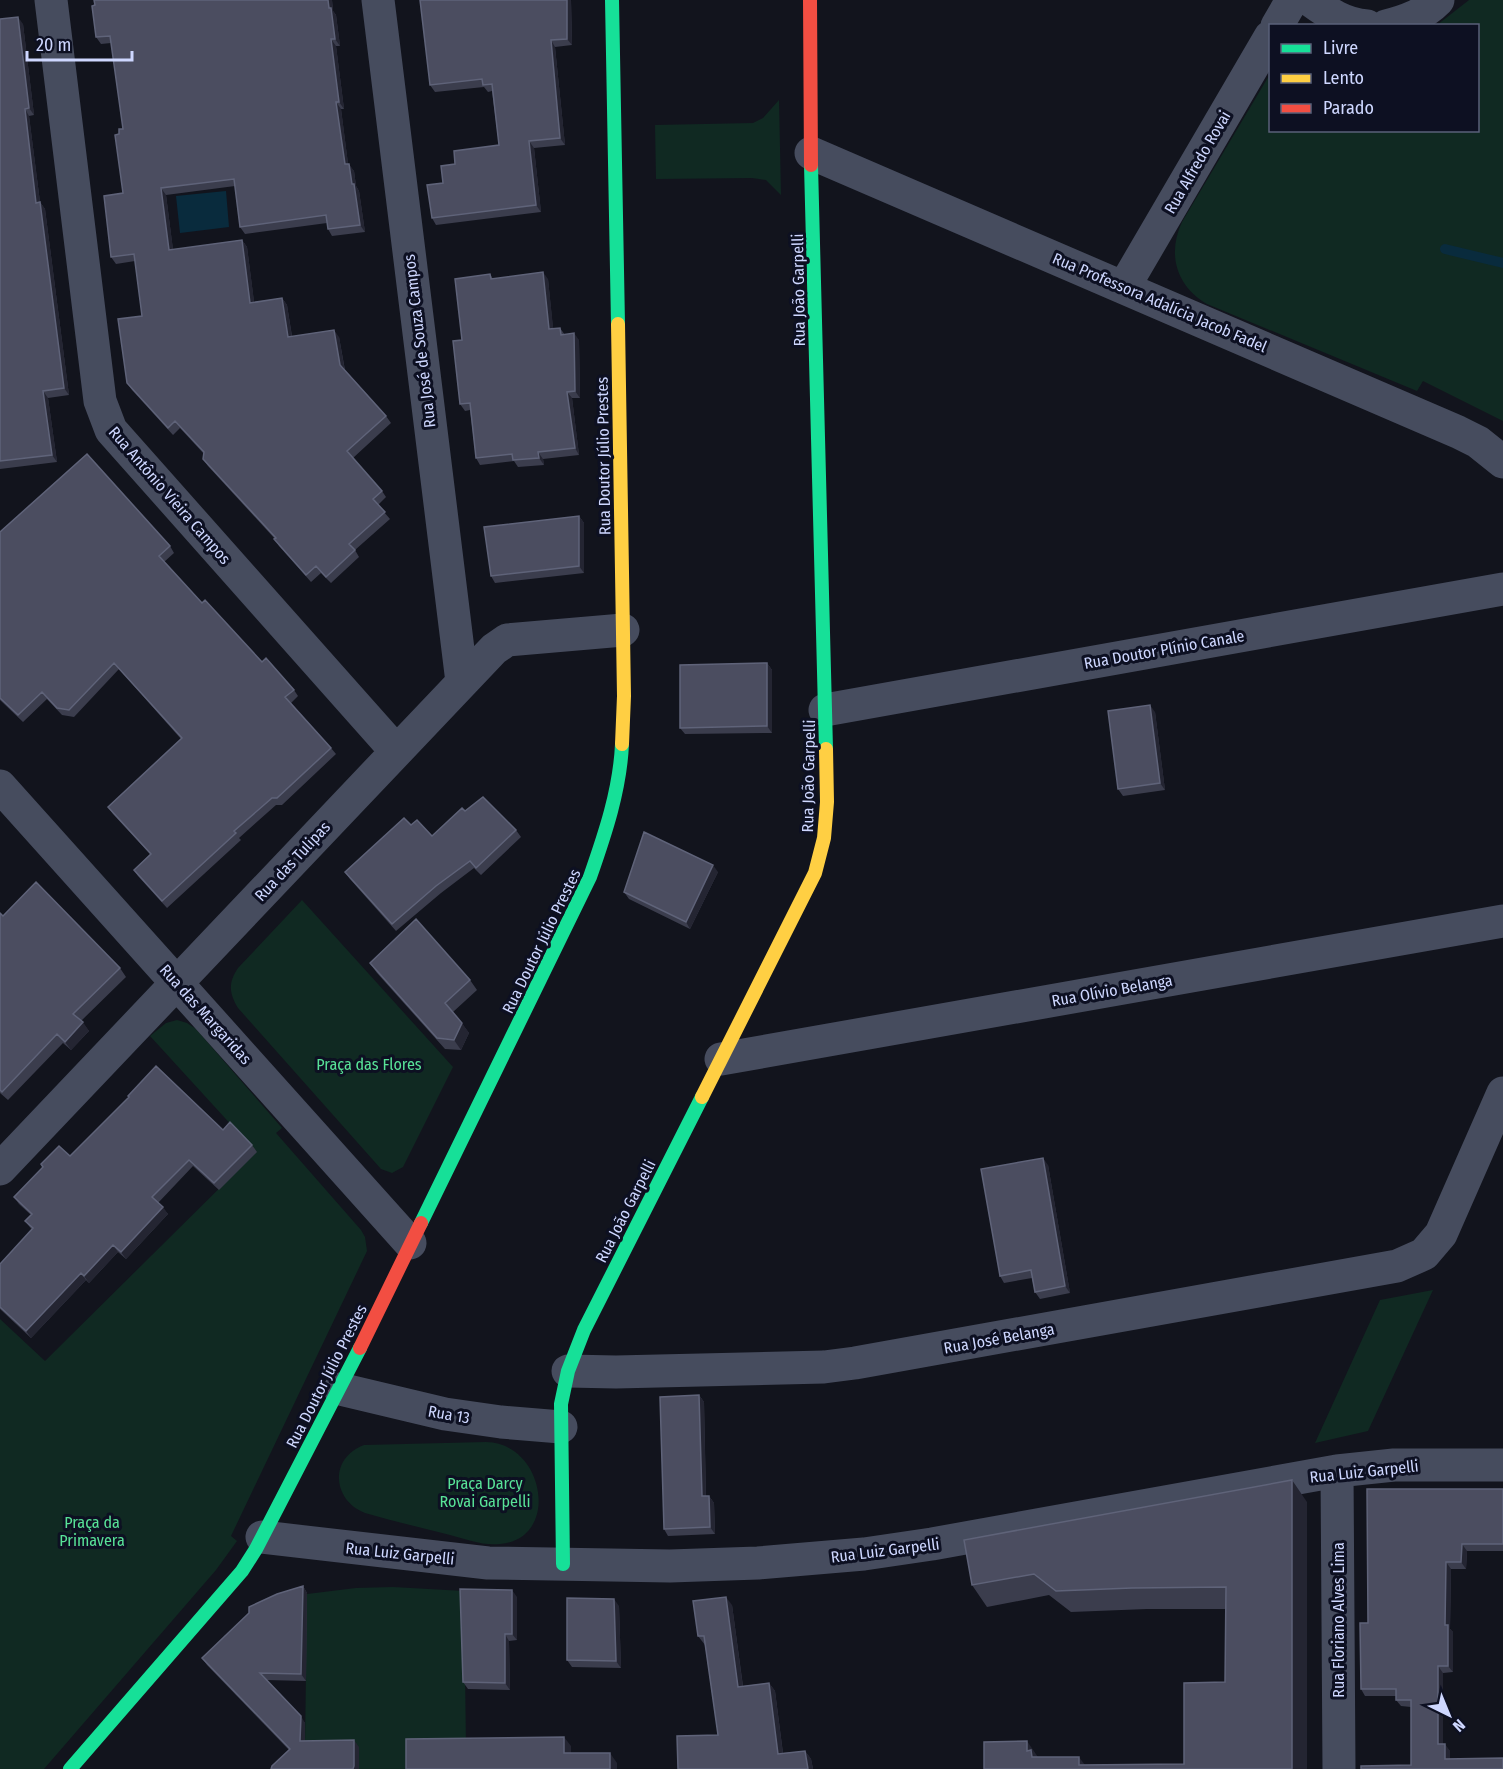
<svg xmlns="http://www.w3.org/2000/svg" width="1503" height="1769" font-family="'Fira Sans Condensed',sans-serif">
<rect width="100%" height="100%" fill="#12141d"/>
<path fill="#102922" d="M1469,0H1503V421L1423,381L1417,391L1207,304C1176,286 1167,254 1182,222L1270,74V130H1478V26L1437,25Z
M779,100L781,195L766,180L752,178L656,179L655,125L753,123L763,118Z
M302,900L453,1067L403,1167L392,1173L381,1169L238,1008C229,993 228,983 238,968Z
M177,1020L187,1023L196,1029L282,1128L276,1133L361,1230L365,1237L367,1251L231,1536L237,1541L216,1570L44,1769H0V1319L45,1361L256,1152L150,1036L166,1023Z
M1433,1290L1368,1431L1315,1443L1380,1300Z
M486,1442C545,1443 561,1539 500,1544C483,1546 466,1539 450,1535C422,1528 393,1521 365,1513C332,1500 329,1458 364,1445Z
M393,1587L464,1591L466,1748L413,1769H359L305,1748L307,1594L356,1588Z"/>
<path fill="#092b3d" d="M226,191L229,227L180,233L176,196Z"/>
<g fill="none" stroke-linecap="round" stroke-linejoin="round">
<path stroke="#092b3d" stroke-width="10" d="M1445,249L1503,263"/>
<path stroke="#464c5e" stroke-width="33" d="M51,0L100,401L111,430L396,751
M378,0L462,682
M1310,0C1328,13 1344,24 1367,26
M1277,26L1292,0
M1386,26C1406,21 1423,15 1438,0
M811,153L1458,432L1478,442L1503,462
M1124,287L1270,37
M825,710L1503,589
M0,786L410,1243
M721,1059L1503,921
M0,1169L494,649L507,640L623,630
M568,1371L616,1372L824,1367L855,1363L1397,1266L1424,1254L1441,1234L1503,1093
M340,1389L445,1414L501,1422L561,1427
M1337,1471L1339,1769
M262,1537L488,1563L670,1566L758,1563L864,1554L932,1544L1337,1471L1394,1465H1503"/>
<path stroke="#16e098" stroke-width="14" d="M612,0L618,324
M811,165L826,749
M421,1223L590,877C605,834 620,790 622,744
M563,1564L561,1404L568,1371L584,1330L702,1097
M70,1769L242,1571L256,1549L360,1348"/>
<path stroke="#ffcf43" stroke-width="14" d="M618,324L624,696L622,744
M702,1097L815,873L824,838L827,802L826,749"/>
<path stroke="#f24e42" stroke-width="14" d="M810,0L811,165
M360,1348L421,1223"/>
</g>
<path fill="#3b3d4d" d="M94,0H332L333,11L336,15L340,46H336L344,109H341L348,164L354,171L356,186L359,191L365,232L332,236L328,229L327,223L245,234L240,227L235,186L166,195L173,250L242,240L247,247L254,302L282,298L287,305L292,336L339,337L345,370L386,416L391,423L353,458L382,491L386,497L378,505L390,519L355,550L359,557L331,583L321,573L311,582L279,546L275,539L208,466L203,459L204,454L180,428L173,435L132,390L127,383L142,316L135,261L116,264L111,257L123,193L119,134L123,129L111,43L101,44L96,37Z
M571,0L572,45L555,47L565,145L534,148L541,212L436,225L432,218L443,183L455,164L499,145L492,91L488,92L484,87L435,92L430,85Z
M0,19L23,24L34,115L29,116L40,202L45,209L69,395L48,398L57,462L0,469Z
M490,274L493,279H548L553,329L560,328L565,335L579,340L580,398H572L579,455L543,459L544,465L518,467L514,461L480,465L476,458L470,410L465,411L460,404L462,340Z
M579,516L584,523V573L495,583L491,576Z
M0,532L170,546L174,553L164,562L202,603L262,662L294,690L298,696L291,703L331,748L336,754L282,805H276L239,838L241,840L167,908L138,876L134,870L150,854L113,814L108,807L181,739L119,669L74,717L62,715L47,699L23,722L0,700Z
M767,663L772,670V733L685,734L680,728Z
M1155,712L1165,790L1123,796L1118,789Z
M465,811L516,830L521,837L481,875L474,868L441,893L396,931L350,879L345,872L411,825L432,836Z
M718,872L690,929L629,899L624,892Z
M0,913L3,916L120,968L126,977L81,1021L89,1031L71,1050L63,1043L8,1100L0,1093Z
M370,963L470,980L477,990L453,1012L469,1033L461,1050L445,1049L377,973Z
M223,1130L252,1145L257,1152L219,1190L193,1166L158,1203L168,1214L126,1259L118,1252L89,1283L86,1280L31,1338L0,1309V1264L32,1230L25,1221L31,1215L19,1204L14,1197L70,1156Z
M1048,1165L1070,1293L1040,1299L1035,1292L1032,1278L1004,1283L1000,1276Z
M699,1395L704,1402L706,1496H709L714,1503L715,1534L668,1536L664,1529Z
M1503,1489V1551H1467L1466,1569H1451L1450,1629L1453,1632V1672L1443,1673V1744L1450,1751V1759L1411,1765V1707L1401,1706L1396,1700V1696H1365L1361,1689L1368,1623Z
M1307,1502V1769H984L1038,1757L1085,1765L1184,1764L1225,1682L1226,1609H1147L1071,1612L1049,1595L987,1607L972,1585Z
M303,1586L307,1593L306,1681L266,1680L305,1723V1741L359,1747L289,1750L207,1665L202,1658Z
M517,1597V1640L509,1641L510,1690L468,1689L463,1682Z
M732,1605L743,1686L769,1683L775,1691L783,1753L805,1751L811,1759L813,1769H678L718,1735L705,1645L698,1636Z
M619,1606L621,1668L572,1667L567,1660Z"/>
<path fill="#242532" d="M328,0H332L333,11L336,15L340,46L335,39Z
M567,0H571L572,45L567,39Z
M18,17L23,24L34,115L29,108Z
M331,39L336,46L344,109L339,102Z
M551,40L555,47L565,145L560,138Z
M336,102L341,109L349,171L345,164Z
M25,109L29,116L41,210L36,203Z
M529,141L534,148L541,212L536,205Z
M349,164L354,171L356,186L359,191L365,232L360,225L352,184Z
M161,188L166,195L174,257L169,250Z
M40,202L45,209L69,395L64,388Z
M242,240L247,247L255,309L250,303Z
M543,272L548,279L554,336L549,329Z
M282,298L287,305L293,344L288,337Z
M334,330L339,337L345,372L340,365Z
M574,333L579,340L580,398L575,391Z
M43,391L48,398L57,462L52,455Z
M567,392L572,398L579,455L575,448Z
M538,452L543,459L544,465L539,458Z
M579,516L584,523V573L579,566Z
M767,663L772,670V733L767,726Z
M1150,705L1155,712L1165,790L1160,783Z
M713,865L718,872L690,929L686,922Z
M83,1022L89,1031L71,1050L65,1042Z
M462,1023L469,1033L461,1050L454,1040Z
M1043,1158L1048,1165L1070,1293L1065,1286Z
M163,1207L168,1214L126,1259L121,1252Z
M113,1245L118,1252L89,1283L84,1276Z
M81,1273L86,1280L31,1338L26,1331Z
M699,1395L704,1402L706,1503L702,1496Z
M1292,1480L1307,1502V1769H1292Z
M709,1496L714,1503L715,1534L710,1527Z
M1462,1544L1467,1551L1466,1569L1461,1562Z
M1446,1562L1451,1569L1450,1629L1453,1632V1672L1448,1666L1445,1625Z
M303,1586L307,1593L306,1681L301,1674Z
M512,1590L517,1597V1640L512,1634Z
M726,1597L732,1605L744,1695L738,1687Z
M614,1599L619,1606L621,1668L616,1661Z
M505,1634L509,1641L510,1690L505,1683Z
M1438,1666L1443,1673V1751L1438,1744Z
M769,1683L775,1691L784,1762L778,1754Z
M301,1716L305,1723V1748L300,1741Z
M564,1737L571,1746V1763L564,1753Z
M354,1740L359,1747V1769H353Z
M1027,1741L1042,1763L1040,1769L1027,1751Z
M1445,1744L1450,1751V1766L1445,1759Z
M805,1751L811,1759L813,1769H808Z
M610,1753L617,1763V1769H610Z
M1079,1757L1088,1769L1079,1765Z"/>
<path fill="#4b4d60" stroke="#5f6379" stroke-width="1.5" d="M94,0H328L329,8H331L335,39H331L339,102H336L345,164H349L352,184H354L360,225L328,229L326,215L240,227L234,179L161,188L169,250L242,240L250,303L282,298L288,337L334,330L340,365L386,416L347,451L382,491L373,499L385,512L349,544L355,550L326,577L316,566L306,575L274,539L276,538L203,459L204,452L175,421L168,428L127,383L118,319L142,316L134,254L111,257L104,196L123,193L115,135L119,134V129H123L110,36L96,37L92,6L95,5Z
M420,0H567V39L551,40L560,138L529,141L536,205L432,218L427,185L443,183L441,166L455,164L454,151L499,145L492,84L483,85L482,79L430,85Z
M18,17L29,108L25,109L36,203L40,202L64,388L43,391L52,455L0,461V19Z
M543,272L549,329L560,328L561,335L574,333L575,391L567,392L575,448L538,452L539,458L513,460L512,454L476,458L470,403L460,404L453,341L462,340L455,279L490,274L491,279Z
M87,454L170,546L159,556L202,603L205,600L262,662L266,658L294,690L285,697L331,748L277,798H272L234,831L236,833L162,901L134,870L151,854L108,807L182,738L114,663L69,710L57,708L42,692L18,715L0,698V532Z
M579,516V566L491,576L484,527Z
M767,663V726L680,728V665Z
M1150,705L1160,783L1118,789L1108,711Z
M483,797L516,830L476,868L470,861L436,886L392,924L345,872L404,818L411,825L417,820L432,836L462,808L465,811Z
M644,832L713,865L686,922L624,892Z
M36,882L120,968L73,1014L83,1022L65,1042L57,1034L2,1092L0,1090V913L3,916Z
M416,919L470,980L445,1003L462,1023L454,1040L437,1038L370,963Z
M156,1066L223,1130L230,1122L252,1145L214,1183L189,1160L152,1197L163,1207L121,1252L113,1245L84,1276L81,1273L26,1331L0,1307V1264L33,1228L25,1221L32,1214L14,1197L43,1167L41,1164L59,1146L70,1156L129,1097L128,1096Z
M1043,1158L1065,1286L1035,1292L1031,1270L1000,1276L981,1169Z
M699,1395L702,1496H709L710,1527L664,1529L660,1397Z
M1292,1480V1769H984V1742L1027,1741V1751L1031,1750L1032,1757H1079V1765L1184,1764V1683L1225,1682L1226,1587L1132,1588L1056,1591L1034,1574L972,1585L964,1540Z
M1367,1489H1503V1544H1462L1461,1562H1446L1445,1625H1448V1666H1438V1744H1445V1759L1503,1758V1769H1361V1766L1411,1765V1700H1396V1689H1361L1360,1623H1368Z
M303,1586L301,1674L260,1673L301,1716L300,1741L354,1740V1766L353,1769H271L272,1766L290,1749L202,1658L249,1613V1607L277,1594Z
M460,1589L512,1590V1634H505V1683L463,1682Z
M726,1597L738,1687L769,1683L778,1754L805,1751L808,1769H678L677,1736L718,1735L704,1636H698L693,1601Z
M567,1598L614,1599L616,1661L567,1660Z
M564,1737V1753H610V1769H406V1739Z"/>
<g text-anchor="middle" stroke-width="6" stroke-linejoin="round" paint-order="stroke">
<g font-size="16" fill="#ced7ff" stroke="#0d1022">
<text transform="translate(1197 162) rotate(-60)" y="6">Rua Alfredo Rovai</text>
<text transform="translate(798 290) rotate(-91)" y="6">Rua João Garpelli</text>
<text transform="translate(1160 302) rotate(23)" y="6">Rua Professora Adalícia Jacob Fadel</text>
<text transform="translate(419 341) rotate(-97)" y="6">Rua José de Souza Campos</text>
<text transform="translate(603 456) rotate(-91)" y="6">Rua Doutor Júlio Prestes</text>
<text transform="translate(170 495) rotate(49)" y="6">Rua Antônio Vieira Campos</text>
<text transform="translate(1164 649) rotate(-10)" y="6">Rua Doutor Plínio Canale</text>
<text transform="translate(808 776) rotate(-89)" y="6">Rua João Garpelli</text>
<text transform="translate(292 861) rotate(-47)" y="6">Rua das Tulipas</text>
<text transform="translate(541 941) rotate(-64)" y="6">Rua Doutor Júlio Prestes</text>
<text transform="translate(1112 990) rotate(-10)" y="6">Rua Olívio Belanga</text>
<text transform="translate(206 1014) rotate(48)" y="6">Rua das Margaridas</text>
<text transform="translate(625 1211) rotate(-63)" y="6">Rua João Garpelli</text>
<text transform="translate(999 1338) rotate(-10)" y="6">Rua José Belanga</text>
<text transform="translate(326 1376) rotate(-63)" y="6">Rua Doutor Júlio Prestes</text>
<text transform="translate(449 1414) rotate(10)" y="6">Rua 13</text>
<text transform="translate(1364 1471) rotate(-6)" y="6">Rua Luiz Garpelli</text>
<text transform="translate(885 1550) rotate(-7)" y="6">Rua Luiz Garpelli</text>
<text transform="translate(400 1553) rotate(6)" y="6">Rua Luiz Garpelli</text>
<text transform="translate(1338 1620) rotate(-90)" y="6">Rua Floriano Alves Lima</text>
</g>
<g font-size="16" fill="#58e297" stroke="#0d1022">
<text x="369" y="1070">Praça das Flores</text>
<text x="485" y="1489">Praça Darcy<tspan x="485" dy="18">Rovai Garpelli</tspan></text>
<text x="92" y="1528">Praça da<tspan x="92" dy="18">Primavera</tspan></text>
</g>
</g>
<rect x="1269" y="24" width="210" height="108" fill="#0d1022" stroke="#5a607a" stroke-width="1.5"/>
<rect x="1281" y="44" width="30" height="9" fill="#16e098" stroke="#5a607a" stroke-width="1.5"/>
<text x="1323" y="54" font-size="18" fill="#ced7ff">Livre</text>
<rect x="1281" y="74" width="30" height="9" fill="#ffcf43" stroke="#5a607a" stroke-width="1.5"/>
<text x="1323" y="84" font-size="18" fill="#ced7ff">Lento</text>
<rect x="1281" y="104" width="30" height="9" fill="#f24e42" stroke="#5a607a" stroke-width="1.5"/>
<text x="1323" y="114" font-size="18" fill="#ced7ff">Parado</text>
<g transform="translate(1449 1715) rotate(137)" stroke="#0d1022" stroke-width="4.5" paint-order="stroke">
<path d="M0-4.5L10 22L0 15L-10 22Z" fill="#ced7ff"/>
<text y="-9" font-size="16" font-weight="bold" text-anchor="middle" fill="#ced7ff">N</text>
</g>
<path d="M27 51v9h105v-9" fill="none" stroke="#ced7ff" stroke-width="3"/>
<text x="36" y="51" font-size="18" fill="#ced7ff" stroke="#0d1022" stroke-width="4.5" paint-order="stroke">20 m</text>
</svg>
